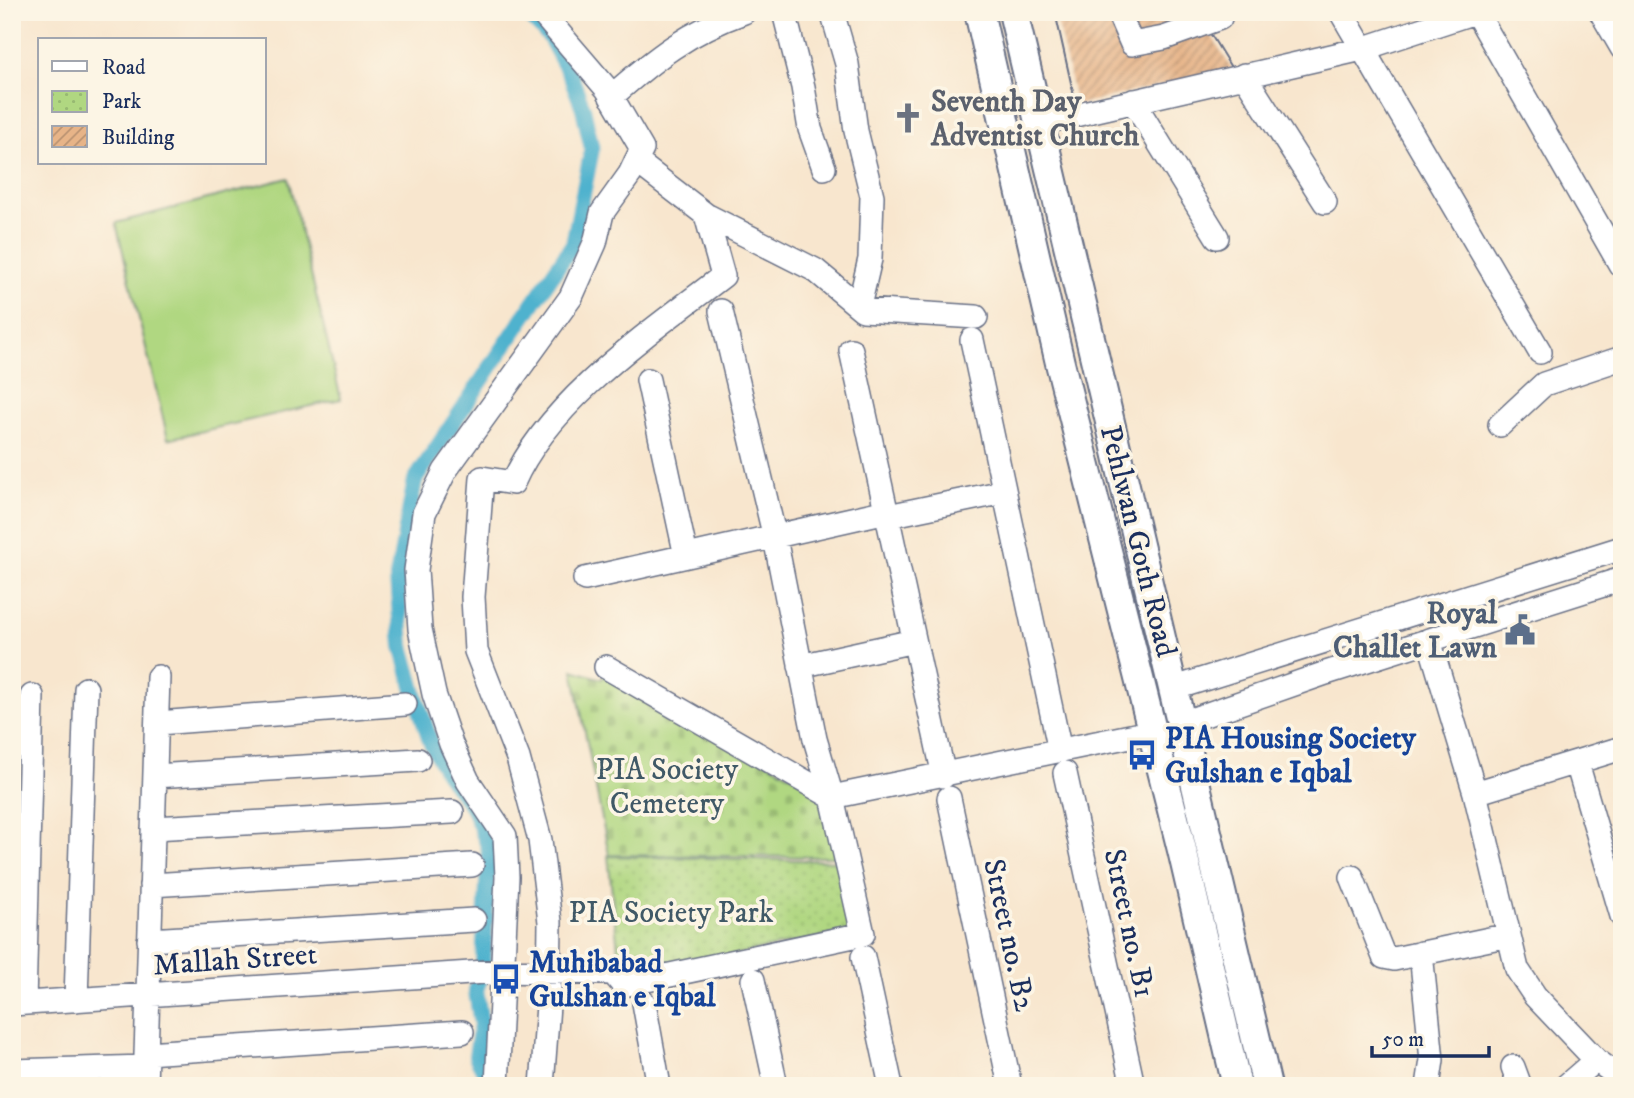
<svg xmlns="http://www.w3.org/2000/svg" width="1634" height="1098" font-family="'IM FELL DW Pica',serif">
<defs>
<pattern id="cemetery-stones" width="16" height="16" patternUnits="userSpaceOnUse" patternTransform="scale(1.75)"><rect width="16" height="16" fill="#b0d781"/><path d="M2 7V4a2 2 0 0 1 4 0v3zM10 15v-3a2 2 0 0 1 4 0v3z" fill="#97b972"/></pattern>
<pattern id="park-dots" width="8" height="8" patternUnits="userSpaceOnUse" patternTransform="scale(1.75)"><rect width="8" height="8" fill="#b0d781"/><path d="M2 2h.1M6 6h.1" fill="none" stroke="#97b972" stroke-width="1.8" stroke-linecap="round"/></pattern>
<pattern id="building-hatch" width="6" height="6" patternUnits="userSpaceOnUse" patternTransform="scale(1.75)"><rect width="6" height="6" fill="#e7b488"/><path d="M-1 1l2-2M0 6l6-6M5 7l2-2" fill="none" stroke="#ba9372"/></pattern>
</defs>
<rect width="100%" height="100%" fill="#fcf5e5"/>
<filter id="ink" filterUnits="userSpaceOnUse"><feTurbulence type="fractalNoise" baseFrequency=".0143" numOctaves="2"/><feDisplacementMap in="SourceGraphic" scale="14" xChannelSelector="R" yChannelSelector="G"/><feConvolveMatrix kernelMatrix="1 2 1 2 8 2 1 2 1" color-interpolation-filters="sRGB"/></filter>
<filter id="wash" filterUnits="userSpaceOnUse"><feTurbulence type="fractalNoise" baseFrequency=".00686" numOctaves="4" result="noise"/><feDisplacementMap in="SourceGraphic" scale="28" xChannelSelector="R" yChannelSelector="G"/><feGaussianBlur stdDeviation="1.57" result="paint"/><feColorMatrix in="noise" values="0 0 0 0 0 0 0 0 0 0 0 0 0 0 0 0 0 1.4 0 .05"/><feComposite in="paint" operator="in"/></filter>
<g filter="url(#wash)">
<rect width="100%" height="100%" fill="#f8e6ce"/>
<path fill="url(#cemetery-stones)" stroke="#668370" stroke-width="2" d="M573,670L602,679L606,673L832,798L839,857L609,855Z"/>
<path fill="url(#park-dots)" stroke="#668370" stroke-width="2" d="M608,856L840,861L855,930L621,978Z"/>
<path fill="#b0d781" stroke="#668370" stroke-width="2" d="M288,178L341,399L168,439L116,223Z"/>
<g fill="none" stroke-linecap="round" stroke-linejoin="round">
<path stroke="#4fb2ce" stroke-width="16" d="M484,1086L485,1073L476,1056L481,1024L476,991L483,966L489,848L472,806L448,775L431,743L416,697L402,646L397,578L415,480L573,244L592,149L583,108L571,77L549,36L525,12"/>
</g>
<g id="blocks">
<path fill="url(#building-hatch)" d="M1055,12H1197L1232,69L1076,105Z"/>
</g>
</g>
<g filter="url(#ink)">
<use href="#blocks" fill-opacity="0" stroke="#686f85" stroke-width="2"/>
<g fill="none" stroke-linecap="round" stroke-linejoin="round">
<g stroke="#686f85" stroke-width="26">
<path id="minor" d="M784,12L803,87L810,129L824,168
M832,12L847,64L856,131L872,196L870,259L859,306
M1118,12L1132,44L1164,38L1220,18L1217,12
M1341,12L1540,352
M1476,12L1620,264
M1601,12L1622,48
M1244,75L1325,202
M611,97C655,58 688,32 744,12
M1133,101L1217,237
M1040,123L1362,49L1475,12
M636,161L706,215L815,270L863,310L976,317
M972,340L1060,751
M851,350L944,776
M648,380L686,556
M1500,425L1544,384L1622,358
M888,516L1004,492
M585,579L887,511
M1429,640L1475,793L1517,969L1535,996L1596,1060L1622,1079
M800,666L914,641
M606,667L832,797
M1172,689L1622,548
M158,723L405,704
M1179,724L1326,673L1622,579
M1577,763L1622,916
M1065,773L1133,1086
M155,776L418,760
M1475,793L1622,748
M832,797L1150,732
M949,798L1010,1086
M153,828L452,812
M1352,877L1384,957L1394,959L1509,935
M151,885L472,865
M149,940L474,920
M1421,953L1432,1060L1428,1086
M863,957L891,1086
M753,980L776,1086
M76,1000L86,689
M24,1003L32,696
M644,1003L659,1086
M12,1004L500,971L613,973L623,985L863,934L832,797L815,739L775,538L721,311
M146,1053L462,1032
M1513,1067L1520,1086
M12,1071L145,1067
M145,1086L158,677
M497,1086L507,877L505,836L468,781L451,744L434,694L420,629L416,570L424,513L445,471L571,297L595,243L602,213L630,174L642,149L607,89L541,12
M542,1086L549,992L550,922L540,840L518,758L476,651L473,597L482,478L513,483C548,401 653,330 723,276L706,215
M1566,1086L1596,1060"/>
</g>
<g stroke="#686f85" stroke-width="32">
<path id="major" d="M979,12L1060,363L1182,850L1237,1086
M1013,12L1267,1086"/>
</g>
<use href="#minor" stroke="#fff" stroke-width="23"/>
<use href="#major" stroke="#fff" stroke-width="28"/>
</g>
</g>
<defs>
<g id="church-bare" transform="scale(2.415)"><path d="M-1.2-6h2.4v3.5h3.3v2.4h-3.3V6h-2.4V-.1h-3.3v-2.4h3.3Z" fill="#6b7280" stroke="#fcf5e5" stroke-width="2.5" paint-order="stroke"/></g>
<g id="civic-bare" transform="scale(2.415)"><path d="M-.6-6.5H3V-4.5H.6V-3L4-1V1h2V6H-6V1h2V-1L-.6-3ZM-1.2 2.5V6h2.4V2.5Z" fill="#5c6f8a" stroke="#fcf5e5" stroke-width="2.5" paint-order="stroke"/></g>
<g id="bus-bare" transform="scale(2.415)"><path d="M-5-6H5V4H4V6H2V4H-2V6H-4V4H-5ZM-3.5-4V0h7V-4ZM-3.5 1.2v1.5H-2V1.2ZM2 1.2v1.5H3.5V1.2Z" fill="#1a4fb4" stroke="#fcf5e5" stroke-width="2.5" paint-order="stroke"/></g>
</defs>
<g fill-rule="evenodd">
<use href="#church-bare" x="908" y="118"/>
<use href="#civic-bare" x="1520" y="630"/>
<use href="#bus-bare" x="1142" y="755"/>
<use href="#bus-bare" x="506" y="979"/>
</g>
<g text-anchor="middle" stroke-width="7" stroke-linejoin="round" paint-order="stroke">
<g font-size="30" font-weight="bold" fill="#5b616d" stroke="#fcf5e5" text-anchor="start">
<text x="931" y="111">Seventh Day<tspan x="931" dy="34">Adventist Church</tspan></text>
</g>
<g font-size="30" fill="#1b2f5e" stroke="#fcf5e5">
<text transform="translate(1139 541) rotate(76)" y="10">Pehlwan Goth Road</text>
<text transform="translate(1130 923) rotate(78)" y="10">Street no. B1</text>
<text transform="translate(1010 935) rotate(78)" y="10">Street no. B2</text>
<text transform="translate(235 959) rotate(-4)" y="10">Mallah Street</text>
</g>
<g font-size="30" font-weight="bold" fill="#4e5e75" stroke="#fcf5e5" text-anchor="end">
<text x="1497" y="623">Royal<tspan x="1497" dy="34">Challet Lawn</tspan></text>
</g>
<g font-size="30" font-weight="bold" fill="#164399" stroke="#fcf5e5" text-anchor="start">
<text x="1165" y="748">PIA Housing Society<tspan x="1165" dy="34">Gulshan e Iqbal</tspan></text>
<text x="529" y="972">Muhibabad<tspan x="529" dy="34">Gulshan e Iqbal</tspan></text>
</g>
<g font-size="30" fill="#405967" stroke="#fcf5e5">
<text x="667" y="779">PIA Society<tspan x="667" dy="34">Cemetery</tspan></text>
<text x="671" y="922">PIA Society Park</text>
</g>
</g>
<rect width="1634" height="1098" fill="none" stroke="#fcf5e5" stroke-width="42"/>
<rect x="38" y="38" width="228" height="126" fill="#fcf5e5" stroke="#a2a6af" stroke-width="2"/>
<rect x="52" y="61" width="35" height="10" fill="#ffffff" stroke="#a2a6af" stroke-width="2"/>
<text x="102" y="74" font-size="21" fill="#1b2f5e">Road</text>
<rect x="52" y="91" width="35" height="21" fill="url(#park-dots)" stroke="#a2a6af" stroke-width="2"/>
<text x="102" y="108" font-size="21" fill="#1b2f5e">Park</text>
<rect x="52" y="126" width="35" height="21" fill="url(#building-hatch)" stroke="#a2a6af" stroke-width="2"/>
<text x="102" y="144" font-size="21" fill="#1b2f5e">Building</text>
<path d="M1372 1046v10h117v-10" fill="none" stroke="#1b2f5e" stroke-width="3.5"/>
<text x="1382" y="1046" font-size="21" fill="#1b2f5e" stroke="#fcf5e5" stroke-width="5" paint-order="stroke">50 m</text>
</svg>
